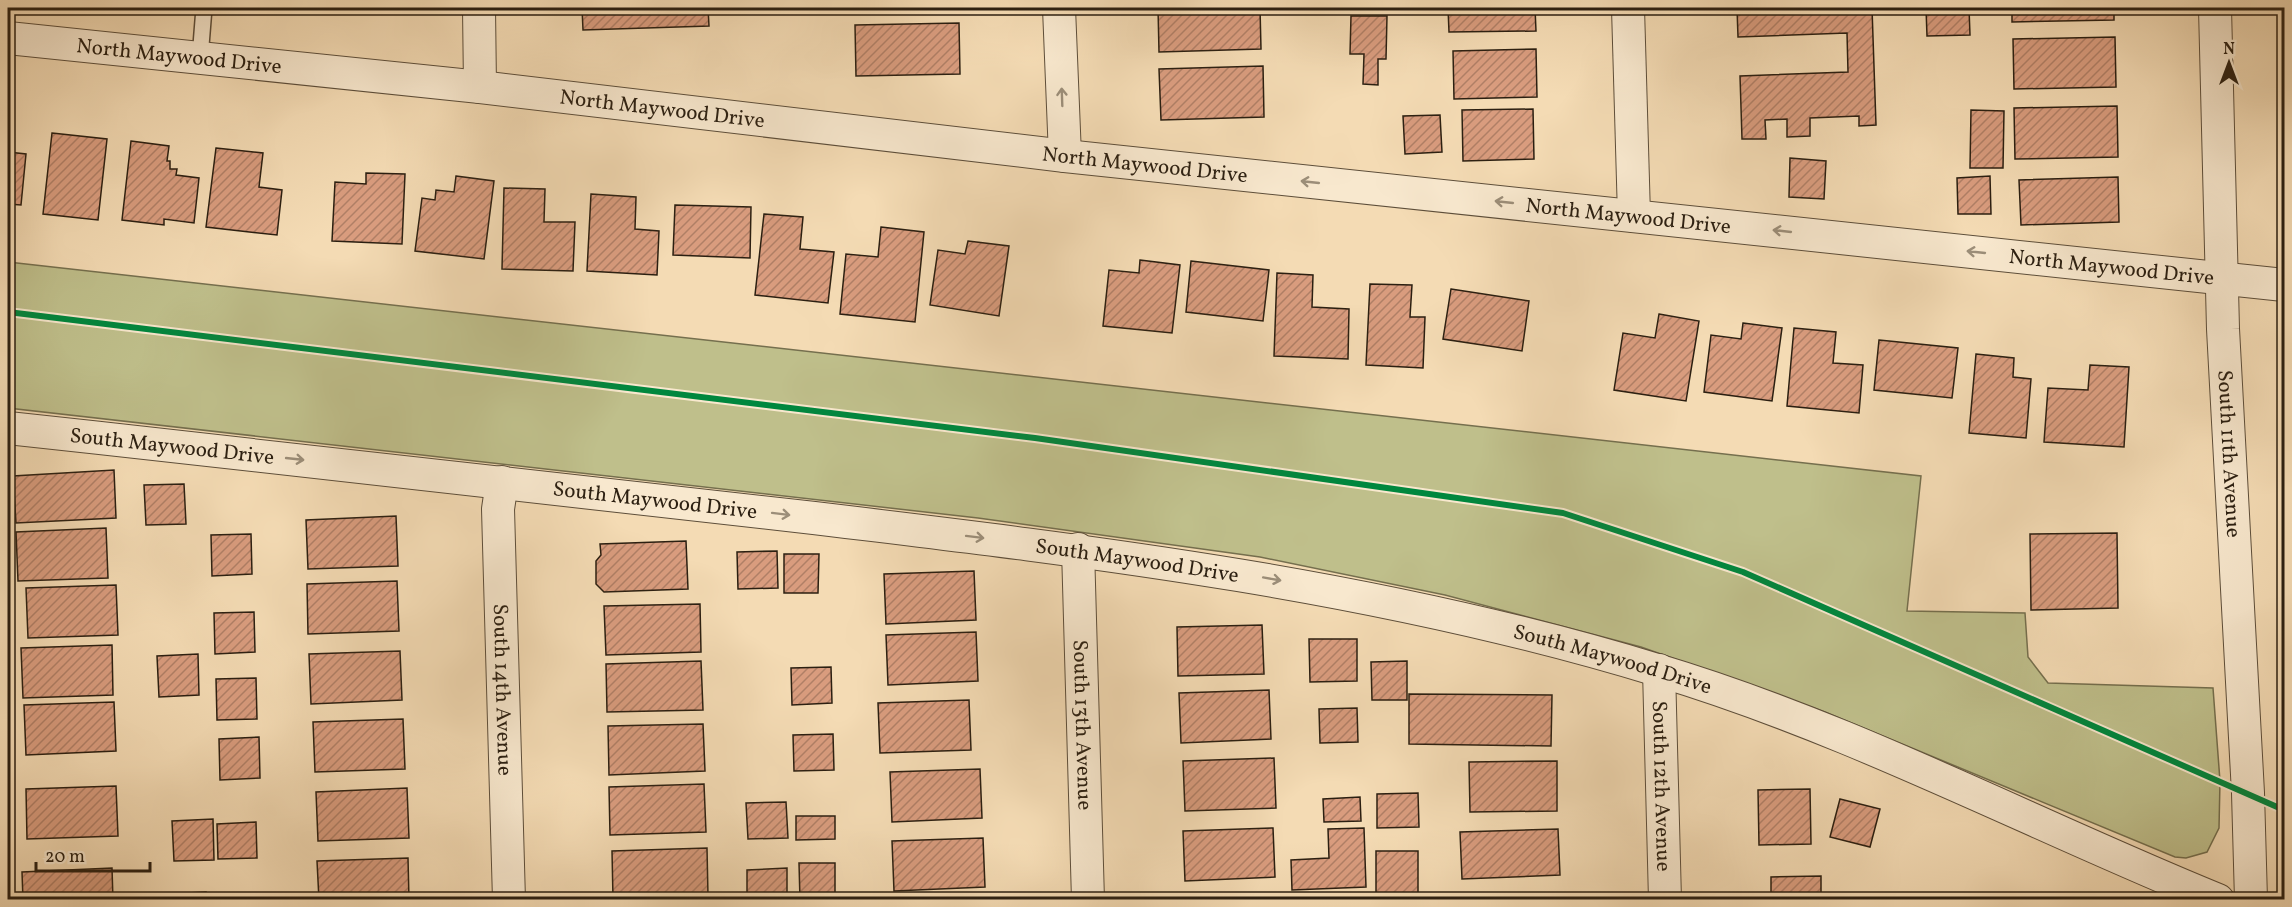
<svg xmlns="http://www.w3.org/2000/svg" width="2292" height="907" font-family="Vollkorn,serif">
<defs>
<pattern id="building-hatch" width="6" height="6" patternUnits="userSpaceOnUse" patternTransform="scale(1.5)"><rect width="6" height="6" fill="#d99c7e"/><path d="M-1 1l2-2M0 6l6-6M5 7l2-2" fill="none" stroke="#b07f66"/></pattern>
</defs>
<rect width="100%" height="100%" fill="#f4dbb4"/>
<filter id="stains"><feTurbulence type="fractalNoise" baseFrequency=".00333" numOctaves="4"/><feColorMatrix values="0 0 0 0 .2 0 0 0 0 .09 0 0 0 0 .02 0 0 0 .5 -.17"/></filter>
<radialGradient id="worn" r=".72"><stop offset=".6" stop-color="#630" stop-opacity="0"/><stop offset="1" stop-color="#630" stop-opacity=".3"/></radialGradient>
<path fill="#bfbf8b" stroke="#756f4e" stroke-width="1.5" d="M8,262L1921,476L1907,611L2025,613L2028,657L2048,683L2213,688L2220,781L2219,828L2207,852L2186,858L2175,857L1825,712L1641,647L1445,595L1260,557L978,518L8,408Z"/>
<path fill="url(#building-hatch)" stroke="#2b1f11" stroke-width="1.5" d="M233,8H386L387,9L234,13Z
M582,8H708L709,26L583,30Z
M1158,8H1260L1261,49L1159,52Z
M1448,8H1535L1536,31L1449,32Z
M1737,8H1872L1876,125L1859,126V116L1810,118V136L1787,137V119L1765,120L1766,139H1742L1740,76L1848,72L1847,33L1738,37Z
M1926,8H1969L1970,35L1927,36Z
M2012,8H2114V20L2012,22Z
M1351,16H1387L1386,59H1378V85L1363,84L1364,54H1350Z
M959,23L960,74L856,76L855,25Z
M2115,37L2116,87L2014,89L2013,39Z
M1536,49L1537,97L1454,99L1453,51Z
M1263,66L1264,117L1161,120L1159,69Z
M2117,106L2118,157L2015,159L2014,108Z
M1533,109L1534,159L1463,161L1462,110Z
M1971,110L2004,111L2003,168H1970Z
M1440,115L1442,152L1405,154L1403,116Z
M52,133L107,139L98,220L43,214Z
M131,141L169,146L167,161H170V169H177L176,175L199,178L194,223L164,219V225L122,220Z
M216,148L263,153L259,187L282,190L277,235L206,227Z
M8,152L26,154L21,205L8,204Z
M1790,158L1826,161L1824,199L1789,197Z
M366,173L405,174L402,244L332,241L335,182L366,184Z
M456,176L494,181L484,259L415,251L422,198L435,200L436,190L454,192Z
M1990,176L1991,214H1958L1957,178Z
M2118,177L2119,222L2021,225L2019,180Z
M504,188L545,189L544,222H575L573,271L502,269Z
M591,194L636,197L635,229L659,231L657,275L587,271Z
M675,205L751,207L750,258L673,255Z
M764,214L803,217L800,249L834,252L828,303L755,295Z
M881,227L924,232L915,322L840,314L846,254L878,257Z
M968,241L1009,246L999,316L930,305L938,250L965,254Z
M1140,260L1180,265L1172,333L1103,326L1109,270L1139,273Z
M1191,261L1269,270L1263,321L1186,312Z
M1277,273L1313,275L1312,307L1349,309L1348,359L1274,356Z
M1370,284L1412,285L1410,317H1425L1423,368L1366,365Z
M1451,289L1529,301L1522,351L1443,339Z
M1659,314L1699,321L1686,401L1614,390L1623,333L1655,338Z
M1743,323L1782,328L1772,401L1704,392L1711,335L1741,339Z
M1794,328L1836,332L1833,363L1863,365L1859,413L1787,406Z
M1879,340L1958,348L1952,398L1874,390Z
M1976,354L2014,358L2013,377L2031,379L2026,438L1969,433Z
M2090,365L2129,367L2124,447L2044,442L2048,388L2088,390Z
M114,470L116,518L16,523L13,476Z
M184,484L186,524L146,525L144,485Z
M396,516L398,566L308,569L306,520Z
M106,528L108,578L18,581L16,532Z
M2117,533L2118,608L2031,610L2030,534Z
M251,534L252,574L212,576L211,535Z
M686,541L688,589L604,592L596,584V561L601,555L600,544Z
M777,551L778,588L738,589L737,552Z
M784,554H819L818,593H784Z
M974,571L976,620L886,624L884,574Z
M397,581L399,631L308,634L307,584Z
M116,585L118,635L28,638L26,588Z
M700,604L701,652L606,655L604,606Z
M254,612L255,652L215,654L214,613Z
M1262,625L1264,674L1178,676L1177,627Z
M976,632L978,681L888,685L886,635Z
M1309,639H1357V681L1310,682Z
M112,645L113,695L23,698L21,648Z
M400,651L402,700L311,704L309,654Z
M198,654L199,695L159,697L157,656Z
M701,661L703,710L607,712L606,664Z
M1407,661V700H1372L1371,662Z
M831,667L832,703L792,705L791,668Z
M256,678L257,719L217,720L216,679Z
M1269,690L1271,739L1181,743L1179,693Z
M1409,694L1552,695L1551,746L1409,744Z
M969,700L971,750L880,753L878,703Z
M114,702L116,751L26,755L24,705Z
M1357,708L1358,742L1320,743L1319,709Z
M403,719L405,769L315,772L313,722Z
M703,724L705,771L609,775L608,726Z
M833,734L834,770L794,771L793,735Z
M259,737L260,778L220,780L219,739Z
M1274,758L1276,808L1185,811L1183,761Z
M1557,761V811L1470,812L1469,762Z
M980,769L982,818L892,822L890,772Z
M704,784L706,832L610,835L609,787Z
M116,786L118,836L27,839L26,789Z
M407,788L409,838L318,841L316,792Z
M1810,789L1811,844L1759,845L1758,790Z
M1418,793L1419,827L1377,828V794Z
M1360,797L1361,821L1324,822L1323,799Z
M1840,799L1880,809L1870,847L1830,837Z
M786,802L788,838L748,839L746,803Z
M796,816H835V839L796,840Z
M213,819L214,860L174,861L172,821Z
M256,822L257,858L218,859L217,824Z
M1273,828L1275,877L1185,881L1183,831Z
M1364,828L1366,887L1292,890L1291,860L1329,858L1328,829Z
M1558,829L1560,875L1462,879L1460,832Z
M983,838L985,887L894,891L892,841Z
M707,848L708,896L613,899L612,851Z
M1376,851H1418V896L1376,897Z
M408,858L409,900H319L317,861Z
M799,863H835V900H800Z
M112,868L113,900H23L22,872Z
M787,868V900H747V870Z
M1821,876V900H1771V877Z
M206,892V900H167V894Z
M265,895V900H226V896Z
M1275,896V900H1185V899Z"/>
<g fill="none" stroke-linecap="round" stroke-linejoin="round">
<g stroke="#5d4e3a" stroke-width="18">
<path id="lane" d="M200,58L204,8"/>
</g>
<g stroke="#5d4e3a" stroke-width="34">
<g id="street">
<path d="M479,8L480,87"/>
<path d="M1059,8L1065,156"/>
<path d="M1628,8L1634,216"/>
<path id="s1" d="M2215,8L2223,329L2248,793L2251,900"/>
<path id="s2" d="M8,38L480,87L1065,156L2284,285"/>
<path id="s3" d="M8,428C277,457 546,487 814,518C1099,552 1382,586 1657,670C1851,728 2031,824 2218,900"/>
<path id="s4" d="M502,482L498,509L509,900"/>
<path id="s5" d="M1078,549L1088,900"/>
<path id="s6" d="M1659,670L1665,900"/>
</g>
</g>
<use href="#lane" stroke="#f8e8ce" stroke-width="15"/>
<use href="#street" stroke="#f8e8ce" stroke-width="32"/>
<g stroke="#f8e8ce" stroke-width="10">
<path id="cycleway" d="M8,312L1035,438L1563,513L1743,572L2284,810"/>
</g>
<use href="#cycleway" stroke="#00873e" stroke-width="6"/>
</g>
<defs><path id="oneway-shaft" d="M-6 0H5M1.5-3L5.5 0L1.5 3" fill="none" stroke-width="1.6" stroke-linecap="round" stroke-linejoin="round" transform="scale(1.5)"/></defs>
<g stroke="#9c8e79">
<use href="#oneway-shaft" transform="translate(1062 97) rotate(-92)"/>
<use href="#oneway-shaft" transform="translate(1310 182) rotate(-174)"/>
<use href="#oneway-shaft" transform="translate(1504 202) rotate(-174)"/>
<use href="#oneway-shaft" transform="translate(1782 231) rotate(-174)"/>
<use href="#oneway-shaft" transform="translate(1976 252) rotate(-174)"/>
<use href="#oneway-shaft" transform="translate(295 459) rotate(6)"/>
<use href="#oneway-shaft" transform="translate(781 514) rotate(7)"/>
<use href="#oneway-shaft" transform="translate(975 537) rotate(7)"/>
<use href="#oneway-shaft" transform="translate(1272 579) rotate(10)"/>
</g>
<g text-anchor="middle" stroke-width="6" stroke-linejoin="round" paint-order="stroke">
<g font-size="21" fill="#2b1f11" stroke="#f8e8ce">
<text dy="7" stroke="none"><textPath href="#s2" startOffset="172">North Maywood Drive</textPath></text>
<text dy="7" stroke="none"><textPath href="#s2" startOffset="658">North Maywood Drive</textPath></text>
<text dy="7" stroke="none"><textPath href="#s2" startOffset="1144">North Maywood Drive</textPath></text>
<text dy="7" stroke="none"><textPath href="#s2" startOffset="1630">North Maywood Drive</textPath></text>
<text dy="7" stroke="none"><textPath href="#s2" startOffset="2116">North Maywood Drive</textPath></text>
<text dy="7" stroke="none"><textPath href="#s3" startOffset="165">South Maywood Drive</textPath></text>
<text dy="7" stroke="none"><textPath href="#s1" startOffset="446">South 11th Avenue</textPath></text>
<text dy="7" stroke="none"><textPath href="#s3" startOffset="651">South Maywood Drive</textPath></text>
<text dy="7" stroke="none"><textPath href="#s3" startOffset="1137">South Maywood Drive</textPath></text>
<text dy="7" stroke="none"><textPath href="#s3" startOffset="1623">South Maywood Drive</textPath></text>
<text dy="7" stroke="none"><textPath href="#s4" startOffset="208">South 14th Avenue</textPath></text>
<text dy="7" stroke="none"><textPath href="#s5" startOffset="176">South 13th Avenue</textPath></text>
<text dy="7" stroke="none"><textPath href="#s6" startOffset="116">South 12th Avenue</textPath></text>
</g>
</g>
<rect width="2292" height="907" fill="none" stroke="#f4dbb4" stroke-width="30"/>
<rect x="9" y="9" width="2274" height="889" fill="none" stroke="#2b1f11" stroke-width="3"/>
<rect x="15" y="15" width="2262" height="877" fill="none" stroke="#2b1f11" stroke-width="1.5"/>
<g transform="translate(2229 63)" stroke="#f8e8ce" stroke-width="4.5" paint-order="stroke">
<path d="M0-4.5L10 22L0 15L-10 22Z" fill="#2b1f11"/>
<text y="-9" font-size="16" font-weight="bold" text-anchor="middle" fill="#2b1f11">N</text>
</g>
<path d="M36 862v9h114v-9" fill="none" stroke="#2b1f11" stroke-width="3"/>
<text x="45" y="862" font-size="18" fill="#2b1f11" stroke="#f8e8ce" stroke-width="4.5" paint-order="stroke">20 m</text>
<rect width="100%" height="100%" filter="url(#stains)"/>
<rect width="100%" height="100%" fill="url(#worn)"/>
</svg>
